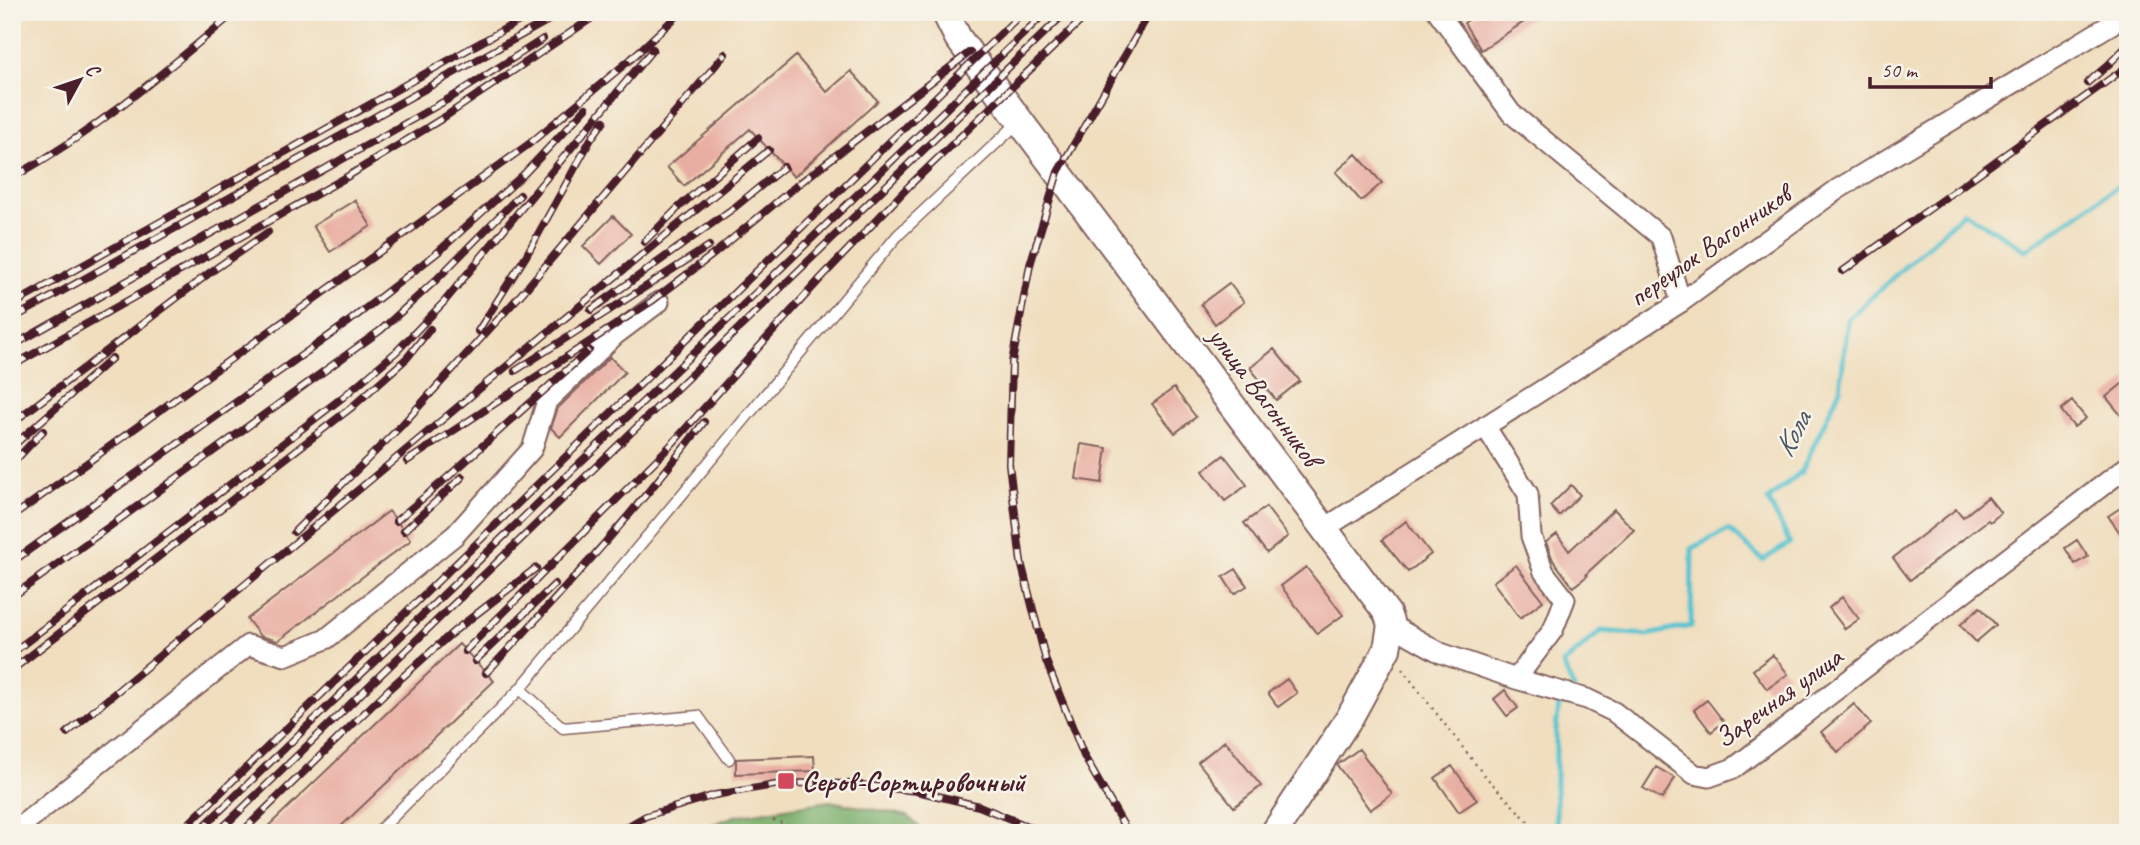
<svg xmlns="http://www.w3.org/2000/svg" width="2140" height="845" font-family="Caveat,sans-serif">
<rect width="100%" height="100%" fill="#f7f3e8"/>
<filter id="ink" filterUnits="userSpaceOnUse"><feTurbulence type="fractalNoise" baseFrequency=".0143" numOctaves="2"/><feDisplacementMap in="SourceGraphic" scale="14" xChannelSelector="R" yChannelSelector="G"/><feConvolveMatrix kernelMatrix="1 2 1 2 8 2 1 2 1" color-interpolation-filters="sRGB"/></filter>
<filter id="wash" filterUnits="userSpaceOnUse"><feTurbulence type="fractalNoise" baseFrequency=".00686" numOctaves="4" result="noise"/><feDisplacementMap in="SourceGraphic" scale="28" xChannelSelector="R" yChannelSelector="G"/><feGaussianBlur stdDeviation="1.57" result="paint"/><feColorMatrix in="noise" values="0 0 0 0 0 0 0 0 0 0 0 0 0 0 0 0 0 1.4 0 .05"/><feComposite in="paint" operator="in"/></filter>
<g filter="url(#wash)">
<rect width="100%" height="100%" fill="#f0debe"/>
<path fill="#79ae6b" stroke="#62664b" stroke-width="2" d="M830,801L908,816L925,833H689L735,816Z"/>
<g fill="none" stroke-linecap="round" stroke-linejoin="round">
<path stroke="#56c2cf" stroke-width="5" d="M1574,689L1563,664L1601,631L1647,635L1691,626L1692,548L1729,530L1763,560L1790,543L1768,500L1802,471L1840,389L1848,319L1964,212L2026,250L2128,179
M1556,833V729L1559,705L1571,700"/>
</g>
<g id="blocks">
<path fill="#e9aea2" d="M1480,12H1539L1481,50L1464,23Z
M796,56L827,92L851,71L878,101L794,177L750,129L684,186L667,167Z
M1356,154L1382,183L1361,201L1336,172Z
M355,200L371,226L330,252L313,226Z
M613,216L631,234L601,264L583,246Z
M1229,283L1244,302L1215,324L1201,304Z
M1274,349L1300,381L1276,400L1250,368Z
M610,357L625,372L560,437L551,428L558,408Z
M2128,379V424L2106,397Z
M1174,388L1196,417L1175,433L1152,404Z
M2072,401L2086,418L2074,427L2061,410Z
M1081,444L1107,448L1102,483L1076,479Z
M1224,455L1247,485L1225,501L1203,471Z
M1571,485L1580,495L1559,516L1550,506Z
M1988,497L2001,513L1990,522L1988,520L1910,580L1893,558L1956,509L1963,517Z
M2128,503V544L2108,516Z
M1266,507L1288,536L1267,553L1244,523Z
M1614,509L1634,530L1586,574L1587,576L1573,587L1553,560L1546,542L1557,534L1569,551Z
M389,511L411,540L278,641L260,636L247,619Z
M1406,521L1431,554L1408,572L1382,540Z
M2077,540L2088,557L2075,564L2065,548Z
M1516,565L1543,601L1520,618L1493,582Z
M1306,567L1343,615L1317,634L1281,586Z
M1236,569L1247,586L1234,594L1223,577Z
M1842,597L1859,619L1845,629L1829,608Z
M1980,607L1996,625L1976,642L1960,625Z
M459,644L494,681L334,833H261Z
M1773,655L1788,674L1767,689L1753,670Z
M1287,679L1297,693L1278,707L1268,693Z
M1505,690L1518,708L1507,716L1494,699Z
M1707,700L1724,722L1711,732L1694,710Z
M1854,704L1871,724L1838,752L1821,732Z
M1225,741L1261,786L1234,807L1198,762Z
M1359,749L1392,794L1370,810L1337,765Z
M814,756L815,771L736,774V759Z
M1452,766L1477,800L1459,812L1435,778Z
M1656,767L1675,778L1662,799L1643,788Z"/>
</g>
</g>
<g filter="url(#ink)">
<use href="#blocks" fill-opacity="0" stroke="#84625e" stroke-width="2"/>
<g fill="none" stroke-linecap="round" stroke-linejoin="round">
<g stroke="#84625e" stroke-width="13">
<path id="lane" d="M520,689L563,728L698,716L729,759
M377,833L520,689L898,235L1020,121"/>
</g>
<g stroke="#84625e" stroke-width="23">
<path id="street" d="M1438,12L1511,113L1661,237L1681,302
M1485,426L1528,494L1531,536L1544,572L1565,599L1553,630L1516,679
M1325,528L1681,302L1838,189L2115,22L2127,12
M1391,625L1441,653L1516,679L1587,699L1614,712L1694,774L1709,777L1734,768L2128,466
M12,833L248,645L285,656L326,639L455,535L532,449L547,401L615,335L659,302"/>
</g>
<g stroke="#84625e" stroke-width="30">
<path id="secondary" d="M945,12L958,38L1387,613L1391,625L1387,649L1350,717L1274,833"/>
</g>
<path stroke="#84625e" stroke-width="2.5" stroke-dasharray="2 5" stroke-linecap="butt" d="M1402,669L1484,775L1539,833
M773,820L808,833"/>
<use href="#lane" stroke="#fff" stroke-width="10"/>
<use href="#street" stroke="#fff" stroke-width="19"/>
<use href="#secondary" stroke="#fff" stroke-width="26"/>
<g stroke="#4a1f2b" stroke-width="8">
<path id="rail" d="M2087,83L2107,66L2128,45
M12,178C96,131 162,74 235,12
M644,242L679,207L758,138
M1843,271L2128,66
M12,305L535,12
M591,310L735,207L784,167
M12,319L563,12
M478,331L526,256L591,139L604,121
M12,346L452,97L543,39
M12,366L345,178L443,118L601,12
M515,371L709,246
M12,423L212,271L268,232
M12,447L112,358
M407,461L652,301L715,253L796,186L970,52
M12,464L43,431
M12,517L529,144L631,59L681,12
M396,521L448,477L589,350
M404,531L462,477
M294,532L401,426L524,291L725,54
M12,562L347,323L438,252L524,174L586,108
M12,597L381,330L436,280L520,195
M465,651L671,445L821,278L909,186L1090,12
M12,653L343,397L396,352L444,302L653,49
M475,661L555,584
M12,670L352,407L407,358L430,329
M486,673C562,593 637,510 704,422
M67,733L490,380L769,150
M179,833L1023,12
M197,833L1046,12
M217,833L1066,12
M241,833L389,689L453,632L536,568
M616,833L646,816L715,795L787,783L852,784L917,791L979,806L1044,833
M1128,833L1084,756L1046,661L1021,562L1009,464L1012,362L1030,265L1058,172L1150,12"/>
</g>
<use href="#rail" stroke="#f7f3e8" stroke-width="5" stroke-dasharray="16" stroke-linecap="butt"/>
</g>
</g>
<rect fill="#d1495b" stroke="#f7f3e8" stroke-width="2.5" x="777" y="772" width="18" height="18" rx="3.5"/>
<g text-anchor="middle" stroke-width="5" stroke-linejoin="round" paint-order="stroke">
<g font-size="28" fill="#4a1f2b" stroke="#f7f3e8">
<text transform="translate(1709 245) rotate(-35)" y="10">переулок Вагонников</text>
<text transform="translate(1265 396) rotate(53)" y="10">улица Вагонников</text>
<text transform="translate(1778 697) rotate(-36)" y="10">Заречная улица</text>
</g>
<g font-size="28" font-weight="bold" fill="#4a1f2b" stroke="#f7f3e8" text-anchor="start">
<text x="802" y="791">Серов-Сортировочный</text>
</g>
<g font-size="30" font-style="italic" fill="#4e5864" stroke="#f7f3e8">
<text transform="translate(1792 434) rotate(-62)" y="10">Кола</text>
</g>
</g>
<rect width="2140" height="845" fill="none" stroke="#f7f3e8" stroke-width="42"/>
<g transform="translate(80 80) rotate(50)" stroke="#f7f3e8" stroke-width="5" paint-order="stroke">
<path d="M0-5L12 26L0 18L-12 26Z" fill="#4a1f2b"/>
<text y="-10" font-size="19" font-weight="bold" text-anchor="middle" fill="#4a1f2b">С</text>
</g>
<path d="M1870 77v10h121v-10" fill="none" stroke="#4a1f2b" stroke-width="3.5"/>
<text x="1881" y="77" font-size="21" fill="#4a1f2b" stroke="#f7f3e8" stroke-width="5" paint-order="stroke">50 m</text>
</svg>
